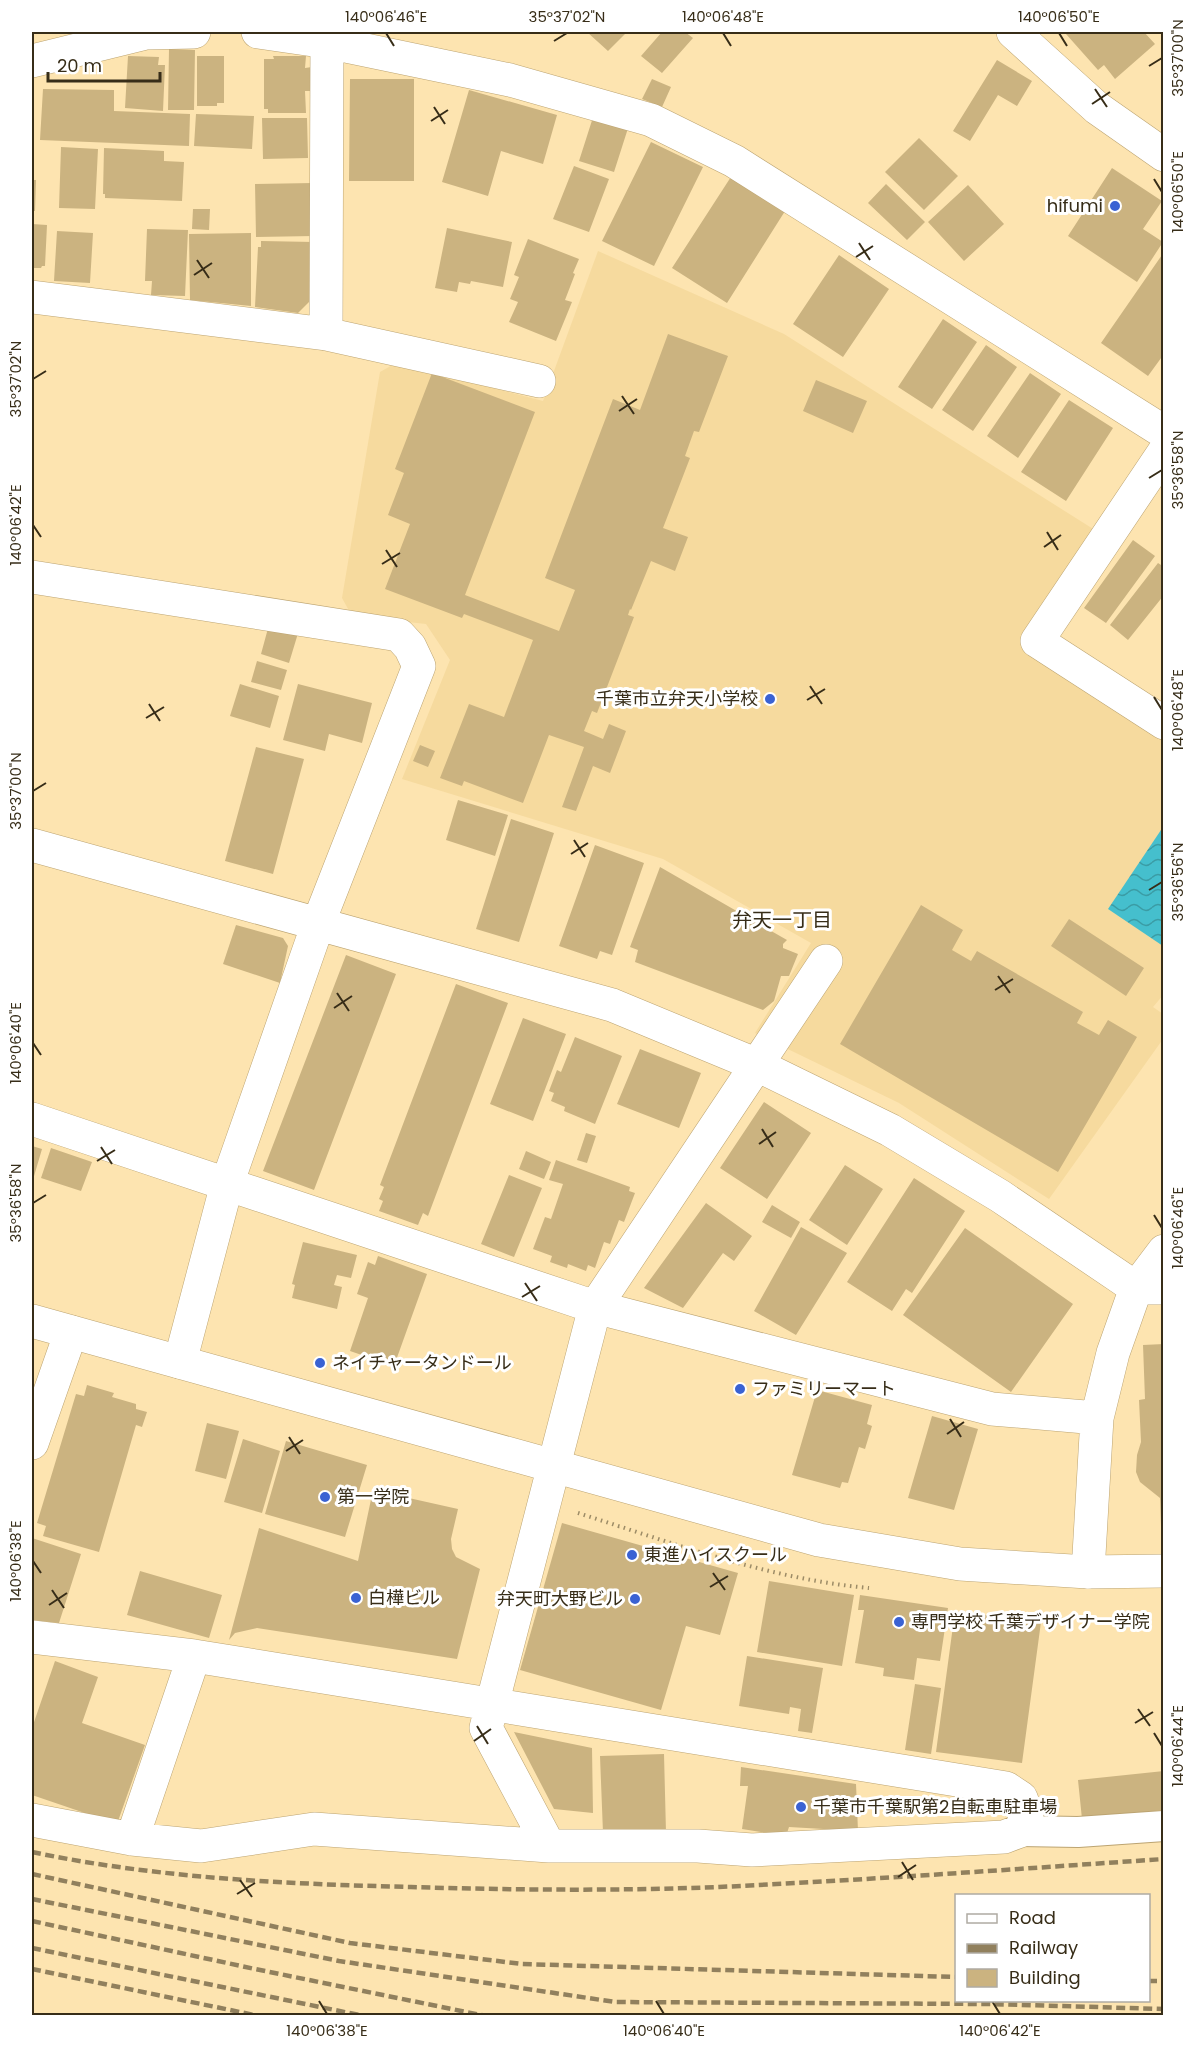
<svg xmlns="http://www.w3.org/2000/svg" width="1195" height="2047" font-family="Poppins,'Noto Sans JP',sans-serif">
<defs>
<pattern id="water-waves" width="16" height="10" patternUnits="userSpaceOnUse" patternTransform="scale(1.5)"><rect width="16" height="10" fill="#45bfcd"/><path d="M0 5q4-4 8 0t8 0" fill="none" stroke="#3a9ca5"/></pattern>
</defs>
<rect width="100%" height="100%" fill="#fde4b0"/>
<path fill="#f6da9e" d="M598,251L784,334L1098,532L1022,644L1163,739L1164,994L1153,1007L1163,1014V1039L1049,1199L899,1103L755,1033L811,943L663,859L402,779L450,660L426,624L352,616L342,598L380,372L396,363L543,401Z"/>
<path fill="url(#water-waves)" d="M1163,827V946L1108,909Z"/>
<path fill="#cbb380" d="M587,32H627L608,51Z
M662,32H685L693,38L662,73L641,56Z
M1069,32H1144L1155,44L1115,79L1104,65L1098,70L1066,34Z
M169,49L195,50L194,110H168Z
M128,56L159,57L158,65H165L163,111L125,108Z
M197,56H224V103H217V106H197Z
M273,56H306L305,68L312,67V91H305L306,113H268V109H264V59H274Z
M997,60L1032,81L1017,106L998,95L970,141L953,131Z
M350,79H414V181H349Z
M652,79L671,87L662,107L642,99Z
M43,89L114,90V111L190,114L189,146L40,140Z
M469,90L557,115L543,164L501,151L488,196L442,182Z
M595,111L630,122L614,172L579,161Z
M196,114L254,116L252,149L194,146Z
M262,118H307L308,158L263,159Z
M919,138L958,176L924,210L885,172Z
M651,142L703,167L654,266L602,241Z
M61,147L98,149L95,209L59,208Z
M104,148L164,151V161L184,162L182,201L105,198V194H103Z
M574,166L609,179L589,232L553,219Z
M738,166L792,200L727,303L672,268Z
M1112,168L1162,201L1143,229L1163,242L1137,282L1068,236Z
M32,180H36L35,211H32Z
M313,183L314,236L256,237L255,184Z
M886,184L925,222L907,240L868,203Z
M968,185L1004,224L964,261L928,222Z
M193,209H210L209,230L192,229Z
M32,224L47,225L45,266H42L41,268H32Z
M447,228L512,242L503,287L471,281L470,284L459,282L457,292L435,288Z
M147,229L188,230L185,296L151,295L152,281H145Z
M57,231L93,233L90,283L54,281Z
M251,233V306L190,300L189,234Z
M528,239L579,259L573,273L575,274L565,300L572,302L556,341L509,322L518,302L510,299L519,277L514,275Z
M261,241L314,242L316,295L298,313L255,307L258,247H261Z
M1164,252V354L1148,376L1101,343Z
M839,255L889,289L843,357L793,324Z
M943,319L977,342L932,409L898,387Z
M668,334L728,356L699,432L694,431L685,456L690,458L663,528L688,537L675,571L651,561L631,610L630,609L628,615L634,617L597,713L592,711L584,731L603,739L609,724L626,731L610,773L593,766L576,811L562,807L584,747L549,735L523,803L464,781L462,786L440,778L469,704L504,717L533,640L464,614L462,618L385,589L410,524L388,515L404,473L395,469L432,373L535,412L465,595L559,631L575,590L545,578L613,399L640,410Z
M986,345L1017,367L973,431L942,410Z
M1030,373L1061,394L1018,458L987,436Z
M816,380L867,401L853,433L803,411Z
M1069,400L1113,428L1066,501L1021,472Z
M1133,540L1155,556L1106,623L1084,608Z
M1158,563L1164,567V595L1128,640L1110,625Z
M270,621L299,630L289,663L261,654Z
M257,661L287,670L281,690L251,682Z
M240,684L279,696L270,728L230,716Z
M298,684L372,703L362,743L329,734L325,751L283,740Z
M420,745L435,751L428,767L413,761Z
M256,747L304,759L273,874L225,861Z
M458,800L508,815L495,856L446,840Z
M511,819L554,833L519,942L476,929Z
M595,845L644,863L612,955L600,951L597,959L559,946Z
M660,867L787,940L783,944V948L798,954L789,976H781L774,1001L763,1010L635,962L638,950L630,947Z
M921,905L963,930L952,950L971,961L977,951L1083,1012L1077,1023L1099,1035L1108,1020L1137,1037L1058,1172L840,1044Z
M1069,919L1144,968L1126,996L1051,946Z
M236,925L283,938L288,946L280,983L223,964Z
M346,955L396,974L314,1190L263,1171Z
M456,984L508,1003L428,1216L423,1213L418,1225L379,1211L383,1201L379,1199L384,1187L380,1185Z
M523,1018L566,1034L533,1121L490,1104Z
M575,1037L622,1056L595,1124L564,1111L565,1107L551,1101L554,1093L549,1091L557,1070L561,1072Z
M640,1049L701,1073L679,1128L617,1104Z
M764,1102L811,1133L767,1199L720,1168Z
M586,1133L596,1136L587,1163L577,1160Z
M32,1146L42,1149L32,1183Z
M51,1148L92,1162L81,1191L41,1178Z
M526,1151L551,1162L544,1179L519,1169Z
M556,1160L630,1187L629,1191L635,1193L624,1222L619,1220L610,1244L604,1242L595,1268L588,1265L586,1271L568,1264L567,1268L550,1262L552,1256L533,1249L545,1217L551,1219L563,1184L549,1180Z
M845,1165L883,1189L847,1245L809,1220Z
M509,1175L542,1188L514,1257L481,1244Z
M914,1178L965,1211L912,1293L906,1289L892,1311L847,1282Z
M706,1203L752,1236L734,1261L723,1253L683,1308L644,1288Z
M772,1205L800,1222L791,1238L762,1222Z
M801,1227L847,1253L796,1335L754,1311Z
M965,1228L1073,1304L1011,1392L903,1315Z
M303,1242L357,1255L351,1278L337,1275L334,1285L342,1287L337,1309L292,1298L295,1285L292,1284Z
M378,1256L427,1274L394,1366L350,1351L368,1298L357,1294L368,1262L375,1265Z
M1164,1344V1525L1161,1526L1160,1498L1140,1482L1136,1472L1137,1455L1141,1442L1139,1400L1145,1399L1143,1345Z
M87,1385L114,1393L112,1397L136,1404V1409L147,1412L142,1427L136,1425L99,1552L43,1536L46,1526L37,1523L76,1394L84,1396Z
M817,1390L872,1405L867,1424L872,1426L865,1449L859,1447L848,1483L842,1482L840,1488L792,1475Z
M932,1416L978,1429L954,1510L908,1498Z
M207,1423L239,1431L226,1479L195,1471Z
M243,1439L280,1451L262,1513L224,1502Z
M286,1441L367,1465L345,1537L265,1514Z
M373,1490L458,1509L451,1539L452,1549L456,1557L480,1569L457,1659L257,1628L235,1633L229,1640L259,1528L358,1561Z
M562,1523L738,1573L720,1635L686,1626L661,1710L520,1670Z
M32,1538L81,1554L59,1623L32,1620Z
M140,1571L222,1595L209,1638L127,1615Z
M769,1581L854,1595L842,1666L757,1652Z
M860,1595L948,1608L940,1661L917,1658L914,1680L883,1676L884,1668L855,1663L864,1610H858Z
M955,1611L1041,1622L1022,1763L936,1752Z
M747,1656L823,1668L812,1733L798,1731L801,1709L790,1707L789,1714L739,1706Z
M55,1661L98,1677L82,1723L145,1745L117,1824L32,1795V1728Z
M915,1684L941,1688L931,1754L905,1750Z
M514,1732L592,1748L593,1813L554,1809Z
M664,1754L666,1832L603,1833L600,1756Z
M741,1767L856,1784L858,1831L789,1827L786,1836L742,1829L748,1786H740Z
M1164,1771V1810L1082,1819L1078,1780Z"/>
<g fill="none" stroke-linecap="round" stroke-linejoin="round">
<g stroke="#bca472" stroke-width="32">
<path id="pedestrian" d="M1020,1831L1078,1832L1164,1826"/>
</g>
<g stroke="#bca472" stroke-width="34">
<path id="minor" d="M258,32L327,42L510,80L651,120L734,161L1164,432
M1013,32L1097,108L1164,155
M32,61L146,33L194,32
M32,297L326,334L539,381
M326,334L327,32
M1164,452L1037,641L1164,723
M32,577L399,635L410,647L419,666L318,924L227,1184L180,1362
M32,845L612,1005L757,1065L890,1130L1000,1196L1136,1288H1164
M32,1119L595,1307L992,1409L1097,1418
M32,1443L71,1332
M1088,1572L1097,1418L1113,1353L1136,1288L1164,1251
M32,1637L194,1656L1006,1788L1021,1798L1027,1814L1020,1831L1004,1837L752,1850L698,1846H549L314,1829L201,1846L132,1839L32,1820
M132,1839L194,1656
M549,1846L486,1728L595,1307L826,961"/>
</g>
<g stroke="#bca472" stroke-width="34">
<path id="tertiary" d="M32,1321L819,1540L960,1564L1088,1572L1164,1571"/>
</g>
<path stroke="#9c8b66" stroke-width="4" stroke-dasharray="1.5 4.5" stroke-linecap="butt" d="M578,1513C673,1543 769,1579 869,1588"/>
<use href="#pedestrian" stroke="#fff" stroke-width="30"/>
<use href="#minor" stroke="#fff" stroke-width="33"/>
<use href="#tertiary" stroke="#fff" stroke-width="33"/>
<path stroke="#91805d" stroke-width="4.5" stroke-dasharray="9 4.5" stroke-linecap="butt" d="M32,1852C156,1878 284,1884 411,1887C514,1890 617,1891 719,1887C868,1880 1016,1869 1164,1859
M32,1874L350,1943L522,1964L956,1977
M32,1899L339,1961L615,2002L989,2004L1164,2009
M32,1921L255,1969L486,2016
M32,1948L364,2016
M32,1969L259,2016
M1148,1981H1164"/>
</g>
<path fill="none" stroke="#372d18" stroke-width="2" d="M386,33L394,46M723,33L731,46M1059,33L1067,46M554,41L567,33M1149,66L1162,58M1095,89L1107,107M1092,104L1110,92M434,107L445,124M431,121L448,110M1154,179L1162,192M859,243L870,260M856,257L873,246M197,260L209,278M194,275L212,263M33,379L46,371M622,396L634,414M619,411L637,399M1149,478L1162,470M33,525L41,537M1047,532L1058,550M1044,547L1061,535M386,550L397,567M382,564L400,553M810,686L822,704M1154,697L1162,710M807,700L825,689M149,704L160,721M146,718L164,707M33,791L46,783M574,840L585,857M571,854L588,843M1149,890L1162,882M998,976L1010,993M995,990L1013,979M337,993L349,1011M334,1008L352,996M33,1043L41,1055M762,1129L773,1147M759,1144L776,1132M101,1147L112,1164M97,1161L115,1150M33,1203L46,1195M1154,1215L1162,1228M525,1283L537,1301M522,1297L540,1286M950,1419L961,1437M947,1434L964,1422M289,1437L300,1454M286,1451L303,1440M33,1561L41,1573M713,1573L725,1590M710,1587L728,1576M52,1590L64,1608M49,1605L67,1593M1138,1709L1150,1726M1135,1723L1153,1712M477,1726L488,1744M1154,1733L1162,1746M474,1741L491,1729M902,1862L913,1880M898,1877L916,1865M240,1880L252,1897M237,1894L255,1883M319,2001L327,2014M656,2001L664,2014M992,2001L1000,2014"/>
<g fill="#3a62d3" stroke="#fff" stroke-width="2">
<circle cx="1115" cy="206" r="6"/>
<circle cx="770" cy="699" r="6"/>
<circle cx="320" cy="1363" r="6"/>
<circle cx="740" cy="1389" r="6"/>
<circle cx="325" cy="1497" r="6"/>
<circle cx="632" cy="1555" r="6"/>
<circle cx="356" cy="1598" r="6"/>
<circle cx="635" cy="1599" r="6"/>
<circle cx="899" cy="1622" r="6"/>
<circle cx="801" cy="1807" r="6"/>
</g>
<g text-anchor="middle" stroke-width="6" stroke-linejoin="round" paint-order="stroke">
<g font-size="18" fill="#372d18" stroke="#fff" text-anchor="start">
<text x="1103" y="212" text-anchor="end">hifumi</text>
<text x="758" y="705" text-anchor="end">千葉市立弁天小学校</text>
<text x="332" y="1369">ネイチャータンドール</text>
<text x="752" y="1395">ファミリーマート</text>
<text x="337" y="1503">第一学院</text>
<text x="644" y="1561">東進ハイスクール</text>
<text x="368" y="1604">白樺ビル</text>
<text x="623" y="1605" text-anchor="end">弁天町大野ビル</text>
<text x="911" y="1628">専門学校 千葉デザイナー学院</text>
<text x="813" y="1813">千葉市千葉駅第2自転車駐車場</text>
</g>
<g font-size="20" fill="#372d18" stroke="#fff">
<text x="782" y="927">弁天一丁目</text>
</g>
</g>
<rect width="1195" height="2047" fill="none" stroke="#ffffff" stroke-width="66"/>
<rect x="955" y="1894" width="195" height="108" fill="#ffffff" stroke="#afaba3" stroke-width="1.5"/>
<rect x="967" y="1914" width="30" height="9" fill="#ffffff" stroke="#afaba3" stroke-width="1.5"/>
<text x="1009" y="1924" font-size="18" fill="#372d18">Road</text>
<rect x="967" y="1944" width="30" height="9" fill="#91805d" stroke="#afaba3" stroke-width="1.5"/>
<text x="1009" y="1954" font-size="18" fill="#372d18">Railway</text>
<rect x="967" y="1969" width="30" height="18" fill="#cbb380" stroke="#afaba3" stroke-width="1.5"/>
<text x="1009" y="1984" font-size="18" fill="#372d18">Building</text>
<path d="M48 72v9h112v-9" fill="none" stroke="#372d18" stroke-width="3"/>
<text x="57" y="72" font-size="18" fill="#372d18" stroke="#ffffff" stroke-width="4.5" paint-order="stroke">20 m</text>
<rect x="33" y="33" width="1129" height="1981" fill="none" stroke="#372d18" stroke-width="2"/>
<g font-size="15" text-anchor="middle" fill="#372d18">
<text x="386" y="22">140°06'46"E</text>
<text x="567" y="22">35°37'02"N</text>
<text x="723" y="22">140°06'48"E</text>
<text x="1059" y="22">140°06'50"E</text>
<text transform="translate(1178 58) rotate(-90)" y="5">35°37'00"N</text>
<text transform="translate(1178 192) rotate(-90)" y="5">140°06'50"E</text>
<text transform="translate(16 379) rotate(-90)" y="5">35°37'02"N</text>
<text transform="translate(1178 470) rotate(-90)" y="5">35°36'58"N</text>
<text transform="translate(16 525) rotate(-90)" y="5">140°06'42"E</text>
<text transform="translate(1178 710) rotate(-90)" y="5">140°06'48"E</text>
<text transform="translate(16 791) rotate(-90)" y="5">35°37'00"N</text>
<text transform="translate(1178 882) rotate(-90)" y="5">35°36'56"N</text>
<text transform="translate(16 1043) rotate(-90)" y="5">140°06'40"E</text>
<text transform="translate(16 1203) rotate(-90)" y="5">35°36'58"N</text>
<text transform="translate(1178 1228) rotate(-90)" y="5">140°06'46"E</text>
<text transform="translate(16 1561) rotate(-90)" y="5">140°06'38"E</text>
<text transform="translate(1178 1746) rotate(-90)" y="5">140°06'44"E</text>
<text x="327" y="2036">140°06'38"E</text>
<text x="664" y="2036">140°06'40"E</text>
<text x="1000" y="2036">140°06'42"E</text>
</g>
</svg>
